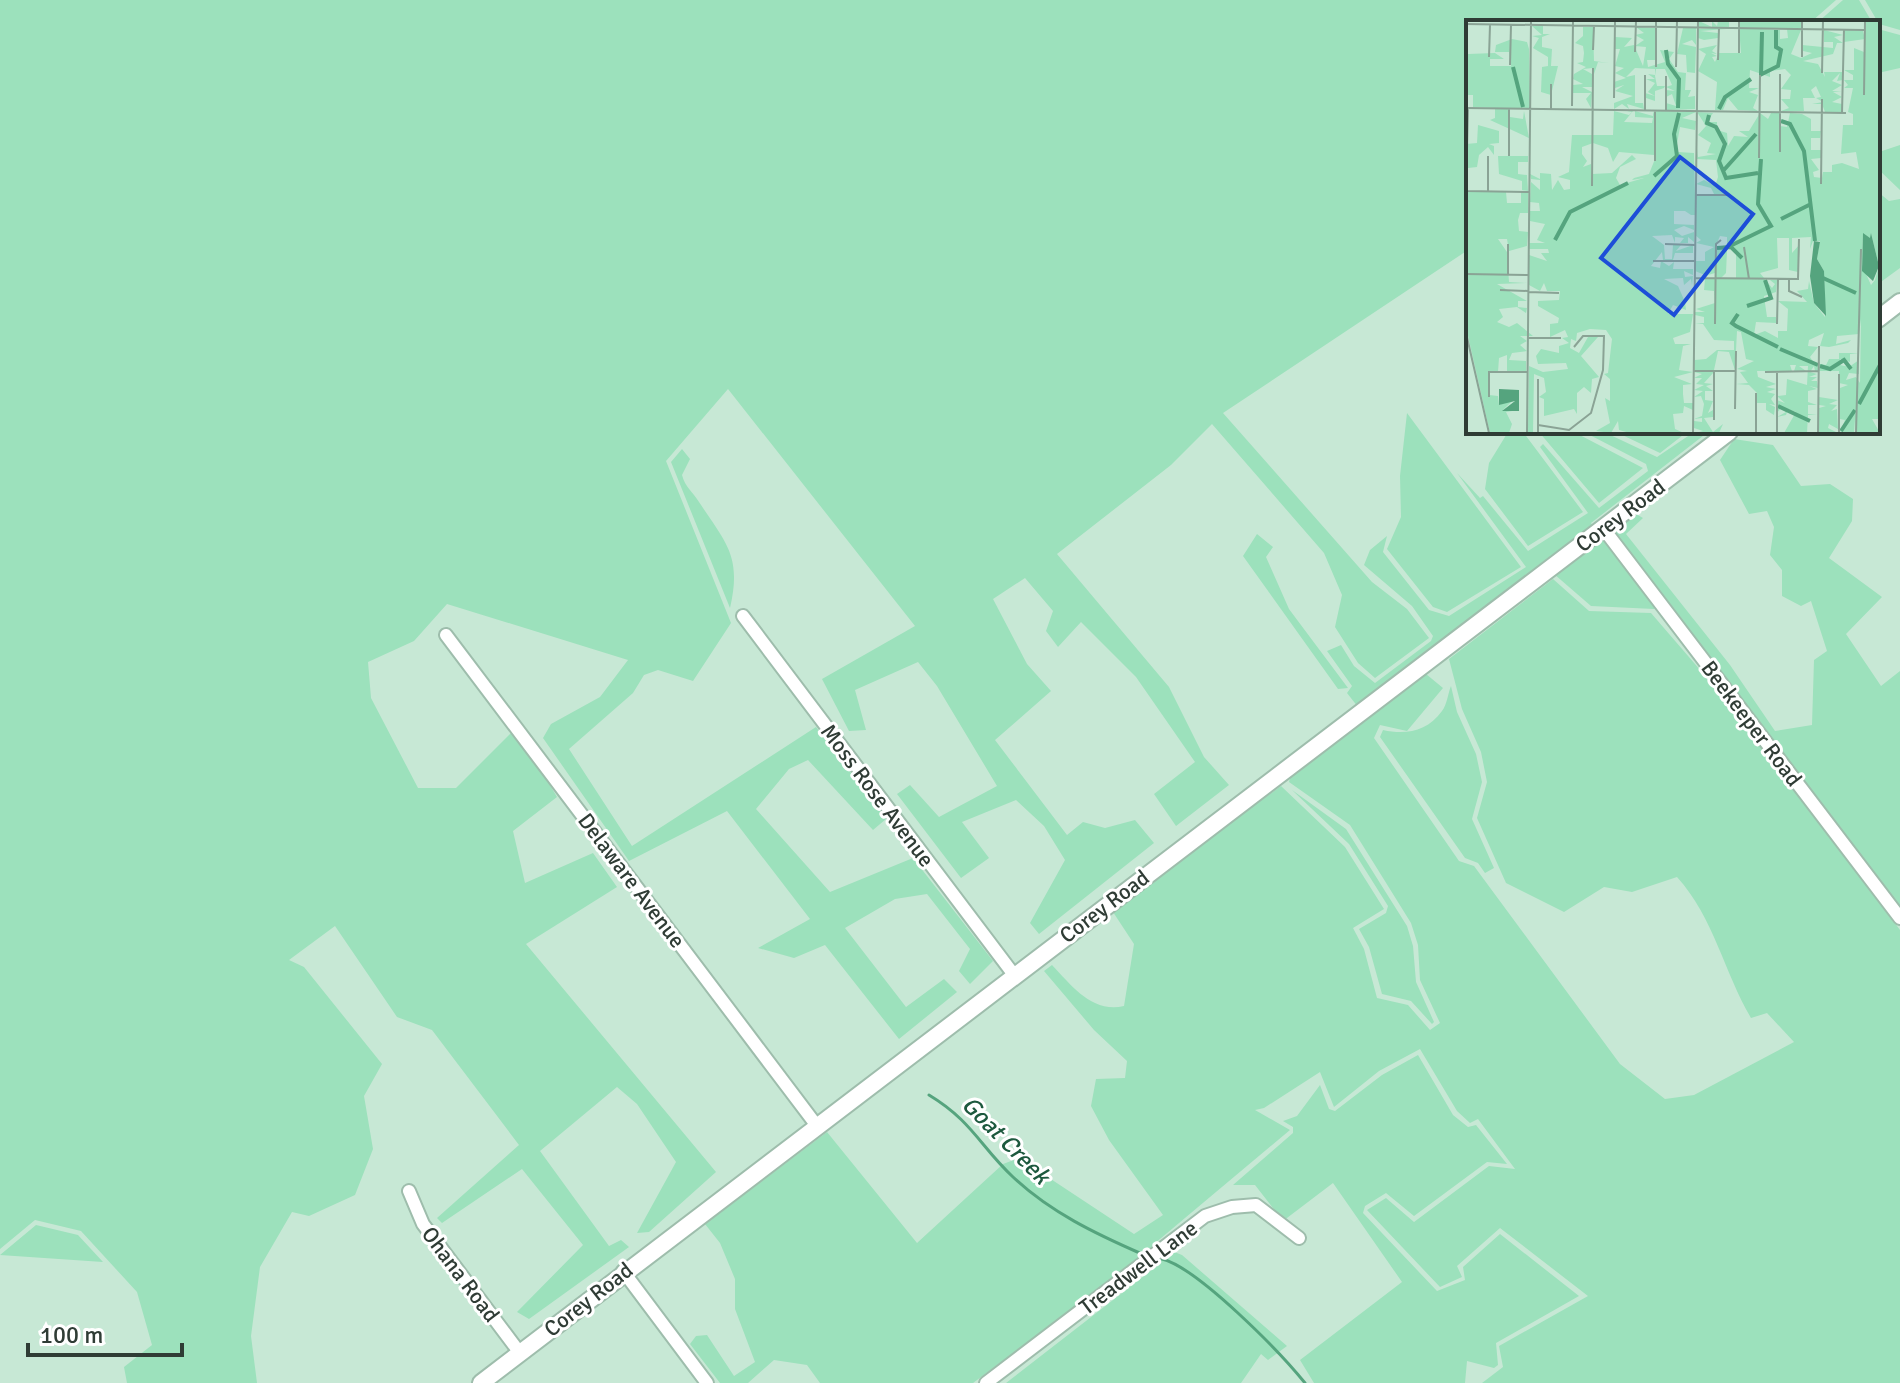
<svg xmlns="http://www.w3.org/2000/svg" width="1900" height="1383" font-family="Signika,sans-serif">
<rect width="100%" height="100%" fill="#c7e8d5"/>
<path fill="#9ce1bc" d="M0,0H1836L1811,22H1468V250L1223,413L1372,582L1407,609L1429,638L1375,678L1358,663L1335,627L1342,595L1324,553L1212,424L1171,465L1057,554L1169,687L1204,757L1229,785L1176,826L1154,794L1195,762L1136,677L1081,622L1058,647L1046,631L1053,611L1025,578L993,599L1027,664L1051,691L995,740L1067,835L1083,822L1105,828L1135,820L1154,843L1039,934L1030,923L1065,860L1044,826L1016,800L962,822L989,858L961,878L897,794L910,785L939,817L997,786L937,686L918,662L855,690L866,730L849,731L822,679L915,626L728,389L666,461L731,623L693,681L658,670L644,675L633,693L569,749L632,846L816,727L886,819L873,830L808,760L789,769L756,809L830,892L913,858L993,961L970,984L959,971L970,949L927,894L895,899L845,928L906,1007L944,979L957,992L899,1039L825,945L794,958L758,948L810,919L727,811L629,861L543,738L551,724L600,697L628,660L447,604L414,641L368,662L371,698L418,788H456L516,728L557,797L513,831L525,883L593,853L617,887L526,944L716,1172L649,1232L637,1233L676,1162L637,1104L617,1087L540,1151L609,1246L621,1240L629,1247L529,1319L517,1312L583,1245L522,1169L442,1223L437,1218L519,1145L432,1030L397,1017L335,926L289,960L304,967L382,1064L364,1096L373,1149L355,1195L309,1216L292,1212L260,1267L251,1336L257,1383H127L124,1367L152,1345L137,1292L81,1231L35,1220L0,1249Z
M1843,0H1859L1872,22H1818Z
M1865,0H1900V30L1879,24Z
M1878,29L1900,35V68L1878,73Z
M1900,145V190L1878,169L1882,151Z
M1878,192L1889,201L1900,199V268L1878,284Z
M1407,413L1521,567L1447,612L1433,607L1387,549L1401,517L1400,476Z
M1508,432H1523L1583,512L1528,546L1485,489L1489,463Z
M1539,432H1574L1643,468L1599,503Z
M1584,432H1604L1657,457L1694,432H1708L1591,523L1594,528L1358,707L1347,693L1352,686L1327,651L1341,645L1354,666L1375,683L1431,641L1433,636L1412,606L1364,565L1370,550L1387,536L1383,552L1429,610L1449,616L1526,567L1457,473L1480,498L1483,496L1528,551L1588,513L1540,447L1543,444L1599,508L1648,471L1646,464Z
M1616,432H1687L1660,453Z
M1734,439L1773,445L1801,486L1830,484L1853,499L1852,521L1829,558L1882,597L1846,634L1881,686L1900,671V911L1611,532L1636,514L1643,518L1626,534L1730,665L1775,731L1812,725L1814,660L1827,651L1811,601L1801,606L1782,596V570L1770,555L1774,527L1767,511L1749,514L1720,460Z
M682,449L690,459L682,475C685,487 693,492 699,502C726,543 742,556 730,608L671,462Z
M1257,534L1273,547L1266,557L1289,609L1348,688L1338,689L1243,556Z
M1600,536L1655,607L1654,609L1591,606L1554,574Z
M1553,579L1589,611L1651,613L1757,736L1900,930V1383H1482L1503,1367L1499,1346L1588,1296L1500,1228L1457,1266L1462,1277L1440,1287L1367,1210L1386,1198L1414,1222L1489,1166L1515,1169L1478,1119L1470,1123L1457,1111L1420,1049L1379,1071L1334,1107L1320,1072L1264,1108L1255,1110L1290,1130L1154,1244L1182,1255L1287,1346L1268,1360L1261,1354L1241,1383H1006L1153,1269L1134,1263L973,1383H820L807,1365L774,1360L748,1383H720L690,1344L696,1336L707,1335L734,1376L755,1362L735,1309V1279L720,1243L705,1224L827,1132L917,1243L1003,1164L1019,1158L1134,1234L1163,1215L1109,1140L1091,1106L1096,1079L1125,1078L1127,1061L1094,1030L1044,971L1052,965C1073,987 1092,1013 1124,1006L1134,944L1113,912L1126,897L1281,786L1345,847L1384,909L1353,928L1364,949L1377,998L1408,1005L1430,1030L1440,1023L1420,980L1418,945L1411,923L1388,886L1350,825L1289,782L1291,774L1426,674L1443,688L1407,731L1380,725L1374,738L1459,861L1474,866L1620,1064L1665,1099L1694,1095L1794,1042L1767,1013L1751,1018C1724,972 1714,918 1677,877L1632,892L1604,887L1564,912L1506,883L1477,818L1487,782L1481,752L1462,709L1449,659Z
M1451,686L1457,712L1476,754L1482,782L1472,819L1494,868L1485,873L1478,863L1465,858L1380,737L1383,730C1405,735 1427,732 1442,711C1447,705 1448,693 1451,686Z
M1292,790L1346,829L1407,926L1413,946L1416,982L1434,1022L1432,1024L1411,1001L1382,994L1369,947L1359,929L1386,913L1388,906L1349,844Z
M1418,1055L1453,1115L1468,1127L1476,1125L1507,1164L1487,1162L1414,1216L1386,1193L1365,1206L1363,1213L1437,1291L1465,1280L1463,1267L1500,1234L1579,1296L1496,1343L1498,1365L1494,1368L1467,1361L1465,1383H1314L1300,1360L1402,1282L1333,1183L1283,1221L1255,1185H1233L1293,1133V1127L1283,1121L1297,1116L1320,1085L1329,1109L1335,1111L1382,1075Z
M36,1225L78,1235L103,1262L0,1255Z"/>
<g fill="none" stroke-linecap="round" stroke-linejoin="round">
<path stroke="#55a47e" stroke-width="3" d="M929,1095C972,1121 980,1146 1013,1177C1050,1212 1096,1234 1142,1254
M1162,1259C1198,1268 1280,1352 1305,1383"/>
<g stroke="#9ebdac" stroke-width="16">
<path id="street" d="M1603,528L1900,918
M743,616L1014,975
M446,635L817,1126
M409,1191L423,1224L520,1353
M623,1271L707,1383
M986,1383L1205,1216L1232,1207L1256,1205L1299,1238"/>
</g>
<g stroke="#9ebdac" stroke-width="20">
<path id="secondary" d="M1878,319L1900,302
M481,1383L1729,432"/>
</g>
<use href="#street" stroke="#fff" stroke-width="12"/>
<use href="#secondary" stroke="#fff" stroke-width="16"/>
</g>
<g text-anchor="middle" stroke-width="6" stroke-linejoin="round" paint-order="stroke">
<g font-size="22" fill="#2f3c35" stroke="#fff">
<text transform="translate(1620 515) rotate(-37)" y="8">Corey Road</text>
<text transform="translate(1752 723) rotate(53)" y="8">Beekeeper Road</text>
<text transform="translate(878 795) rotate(53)" y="8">Moss Rose Avenue</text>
<text transform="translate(632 880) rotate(53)" y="8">Delaware Avenue</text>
<text transform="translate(1104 906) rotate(-37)" y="8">Corey Road</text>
<text transform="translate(1138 1267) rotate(-37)" y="8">Treadwell Lane</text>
<text transform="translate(461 1274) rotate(53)" y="8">Ohana Road</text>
<text transform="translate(588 1299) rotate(-38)" y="8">Corey Road</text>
</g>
<g font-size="24" font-style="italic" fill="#1d593e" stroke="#fff">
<text transform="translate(1006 1140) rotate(45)" y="8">Goat Creek</text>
</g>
</g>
<g transform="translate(1466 20)">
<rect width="414" height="414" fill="#c7e8d5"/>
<path d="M233,1L246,7V1L251,6L252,1H263V7H273L274,1H335V8L294,9L314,10V19L322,18L321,9L335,10L325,34L335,38L346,33L337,31L336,25L367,28V22H358V10L377,15L368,17L377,23H371L367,34L337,41L352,44L359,57L358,52H376L377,60L371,61L374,53L366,61L376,65L366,71H376L367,72L376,77L366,82L376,84V92H359L356,84H346L357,82L350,78L355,77L350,66L345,70L349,78H337L338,91H315L323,88L315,79H324L325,70L315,69L325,55L319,49L304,51V57L284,50L283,68H293L283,72L292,75L287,88L292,91L272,90L262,78L257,90H249L251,62L232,51L240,34L232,29L251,25L246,31L251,34L245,33L251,36L246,37L249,42L253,33H275L273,8L234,11L252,13V18L238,20L232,18V9L249,8L233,7ZM400,1H414V392L412,399H406L414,413H390L389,399L388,413H374L379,400L374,399V368L382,365L373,363V351H349L348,346L344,352L351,354L343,357H351L345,361H351L352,368L343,366L351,369L342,371V382L351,385H342V394L351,395H342L341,413H318L330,392L322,389L320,395L311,397L320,392L315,388L311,393V380L319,383L311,376L320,375L321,359L341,365L342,346H333L340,351H328L330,345H324L326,351H291L292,357L310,364L300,367L310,369L301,372L309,374L305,379L309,385L303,384L309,387L308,395L300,390V383H290L291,373L283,365L270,364L282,363L274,352L281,351L271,349L288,341L280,339L275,312L271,311L269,350L263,332L252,331L248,350H228V335L229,340L240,339L251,330H268V321L248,320L237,304L229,303H238V297L229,295V292H239L230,289L249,283L248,271L238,270L239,259H249V253L235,257L239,255L229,251V241H239V232L248,227L230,223L235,220L229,215L230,195H216H225L219,191H208V204L228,205V210L218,206L208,210L216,216L228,212V222L222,217V223H214L218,218L209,217V223L206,215L186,216L198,225L199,239H206L207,225H215L210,231L227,225V233H209L207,240H197L196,232L185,246L194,248L195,241L203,246L208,242L207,249H227V255L218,251L219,257L227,256L226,265L225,259L218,265L217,258L198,259L212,266L219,282L220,290L207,285L202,294H227L224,312L207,318L209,324H225L217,326L213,350L227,352L208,357L226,364L217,365V374L218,383H227V390L218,386L217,393L207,394L209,409L218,413H164L153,410L152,401L145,413L130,411L144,403L139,378L144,381V359L138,354L142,353L146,319L140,310L124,309L111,313L110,321L105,319L104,328L113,333L122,317H132L115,336L133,357L126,359L125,373L118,367L111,373V394L108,389L78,396V379L73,377L80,372L78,358L68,354L67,413H62L63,346L77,352L102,349L100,343L72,344L70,336L75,329L93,333V326L103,323L96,318L102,317L99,310L84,317V304L92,303L93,298L72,286V281L93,280L94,271H81L78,263L74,271L63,265V235L81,241L75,233H83L82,229H63V223H79L71,220L79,204L64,201V191H74L73,183L64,182L65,162L74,170V160L65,159L64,154L74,159V153L85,154L86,170L92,160L98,170L104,169V160L92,157L103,152L106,115H147L148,91L163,95L166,92L161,91H167L158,102L186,103L187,98L169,97V91L187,96V91L189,97L190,91L230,92L216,98L230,101L229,110L214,107L211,124L212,132L228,133L229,175L248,174L245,168L230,164L238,160L249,166L252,157L250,140L231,139V129L232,137L250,134L241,133L245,123L232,115L240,106L231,92L247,93L241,102H251V110L261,113L262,126L268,116L282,117L273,111H283L294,93L302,99L305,93H314V106L321,107L324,93L336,94L345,99V111H355L354,118H345V130H355V138L345,139L353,150L347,152L348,157L356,158L357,152H366V145L376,143L393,149L390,132L375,134L377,105H387V94L382,92L387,68H378L382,65L378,60H387V55L378,50H388V28L398,32L399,19L378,22L379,10L397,11L398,15ZM127,123L142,128L147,142L153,132L188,135L189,139L183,154L168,158L166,160L178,158L154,165L150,158L154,147L170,139L166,135L146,153L126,154V162L125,144L117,147L121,141L116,134V127ZM405,213L413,246L409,260L405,265L396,245L397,214L405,219ZM254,216L261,217V225L270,231V259H254L260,253L261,231L260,225L249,228ZM345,217L344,229L347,221H354L351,239L358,251L359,297L348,283L343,261L342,269L331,271L341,282L312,281L322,289L321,311H312V318L299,311L288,315L290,302L310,303V297H301L298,276L310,272L311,260H304L309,264L306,268L294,253L312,248L311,218H323V250L332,252L334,224L326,233V218ZM395,299L394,363L390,357L380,360L383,353L393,354V340L383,347L374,345V339L384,342V334L393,333H373V339H363L360,345L348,343L344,337L352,327L342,326L343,320L358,313L354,326L363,327L382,323L385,320L370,324L371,316L393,314ZM66,6H77V14H84L76,17V27L86,29L85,46H92L85,75L75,72L76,47L82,46V37L67,28L73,18L66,16L76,15ZM117,7H127L128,41L143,43L132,42L128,54L127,48L117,49L126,54V67H116L126,72L125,88L120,79L125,73H107V65L117,64L107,59L108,54L120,47L111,43L117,42L118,33L117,26L109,23L117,16ZM170,7L189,8V40H181L182,47L199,42L194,30L208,32L203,39L212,52L220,53L219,70H225L222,77L229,76V89L200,90V83L210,86L206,74L200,77V70L209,71L200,67L206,65L199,49H190L189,56L191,66H199L198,68L189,71V81L180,78L179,73L189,76L182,72L189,63L180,59H189L182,54L189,55V49L169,48L160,57L169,55V83H177L178,89L161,84L163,89L156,84L148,89V83L167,76L149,71L158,65L149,68L148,62L160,58L149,53L158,48L149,46L154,29H149V17L166,18L158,27L168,25L177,46L180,27L169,26L178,20L169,15L178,13ZM217,8H230V25L226,20L216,24L230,27L229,53L221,52L220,35L211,34ZM46,19L61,22L63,29L64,88H44V97L57,99L58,91L63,118L24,100L29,98V88L7,87V75H2L0,87L2,34L29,33L38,39H24V46H45L43,32H29L30,25ZM12,105L33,111V123L23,124L28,126V135L22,127L13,135L11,147L2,148L0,124L11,123ZM32,136H62V142H52V154L61,155L62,171L56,170V161L33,154ZM0,172H40L41,183H55V172L62,173V193H54L52,200L53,211L62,212L61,226L43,231L41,219H32L41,232L43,262L61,263L31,264L61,281H52V287L61,288L60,293L51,287L33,289L37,297L31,302L43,307L51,303L67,316H54L61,321L54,325L61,331L46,333L43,340L60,341V351H41V335L33,338L32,352H24L23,375L32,376L33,385L48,379L37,390H52L40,392L46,404L43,413H24L0,307ZM228,352H248L238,363L247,364L240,366L247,371H239V380L247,381L242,393L247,390V397L238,398L247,412L257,404L253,413H229L237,411L228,408V401L236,402V398L228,399L236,396L238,384L235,376L228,377L237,371L228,370L238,365L230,364L236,358H228L236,354ZM353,377L372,380L363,384L371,385L365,391L371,389L372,409L363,404L362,408L372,413H353V388L360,386L353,385Z" fill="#9ce1bc" fill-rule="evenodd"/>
<path d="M397,213L404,218L405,213L413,246L407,261L396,251ZM348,221L354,222L351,239L358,251L360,296L348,283L344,256ZM33,369L53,370V391H36L49,381L33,385Z" fill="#55a47e"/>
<path fill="none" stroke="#55a47e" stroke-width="4" d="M200,30L202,44L213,59L212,88M47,47L57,87M294,55L312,46L315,30L310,27V10M295,55L296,12M253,89L259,77L285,59M243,95L241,103L250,107L259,124L253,141L260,158L292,153M315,101L324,104L338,131L349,221M257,151L290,114M188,156L211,136L208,114L213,93M315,199L345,184M89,220L104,192L162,163M264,226L305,206L292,184L295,139M251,228L265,227L276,238M357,258L390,273M281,286L305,278L299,260M272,294L266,303L270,306L312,327M314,329L352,345M354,346L364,349L378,340L385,349M393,384L414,345M312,386L344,401M375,411L389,390"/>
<path fill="none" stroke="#8aa395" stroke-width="2" d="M0,4L398,10M127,30L128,6M169,32L170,1M273,33V1M23,37L24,5M336,37V1M252,40L253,8M44,45L45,5M190,47V1M210,47L211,1M356,53L357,1M398,75L399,1M148,78L149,1M106,86L107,1M0,88L380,93M85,89V64M179,90V55M200,91V56M376,93L378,9M1,129L2,88M314,132V54M43,136V89M293,138L294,55M189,141V91M355,164L356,79M126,166L127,48M0,171L63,172M1,171V142M22,171V136M230,175H263M199,224L229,225M278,227L283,259M187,241H229M0,254L62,255M42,254V224M228,258L332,259L333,219M323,259V271L336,277M34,270L62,271M62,272L93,273M249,304L250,224L255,220M311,304L312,259M0,313L23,413M62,318H95M227,351H270M299,352L353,351M23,377V352H61M269,389L270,331M248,400V351M72,405L103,410L125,393L137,350L138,316H117L108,327M61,413L65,1M72,413V359M227,413L232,1M290,413V373M311,413V352M352,413L353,326M373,413V354M390,413L395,229"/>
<path fill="#1d4ed8" fill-opacity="0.15" stroke="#1d4ed8" stroke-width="4" d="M214,137L287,194L208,295L135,238Z"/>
<rect width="414" height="414" fill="none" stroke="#2f3c35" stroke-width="4"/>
</g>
<path d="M28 1343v12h154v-12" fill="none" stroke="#2f3c35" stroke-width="4"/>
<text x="40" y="1343" font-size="24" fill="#2f3c35" stroke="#ffffff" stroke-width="6" paint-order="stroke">100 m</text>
</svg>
